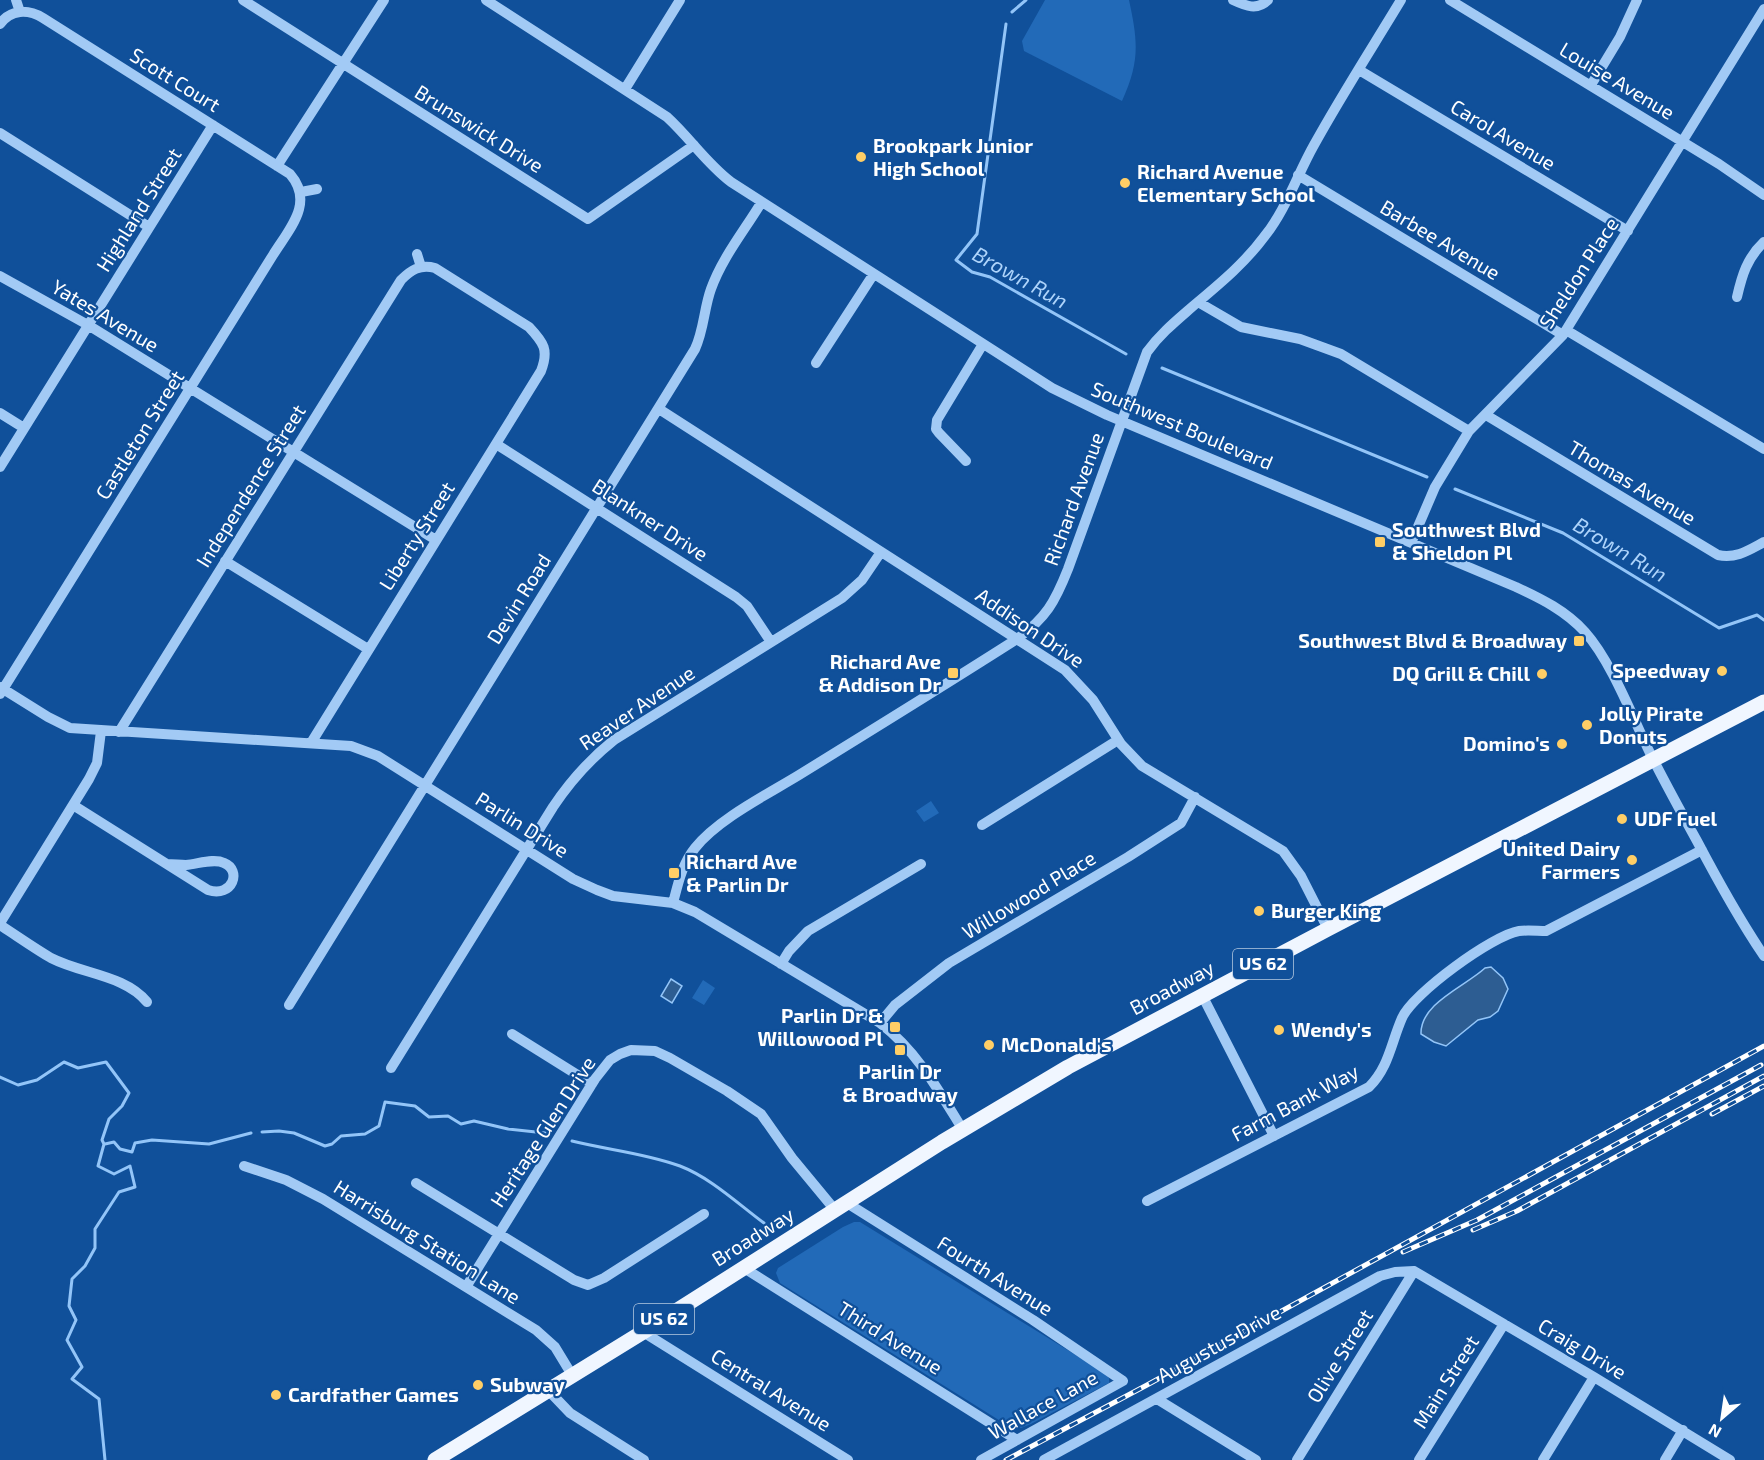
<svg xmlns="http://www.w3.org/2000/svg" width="1764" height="1460" font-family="'Exo 2',sans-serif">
<rect width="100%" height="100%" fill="#10509a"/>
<path fill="#226ab8" d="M1045,0H1129C1138,42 1140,61 1122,101L1024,51L1022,41Z
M931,801L939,813L924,822L916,811Z
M703,980L715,988L704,1005L692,998Z
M854,1222H860L1105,1373L1109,1378V1383L1031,1424L1021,1428L1010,1427L780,1283L776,1273L778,1268L843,1227Z"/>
<path fill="#2d5d92" stroke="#93c5f8" stroke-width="1.5" d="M1491,967L1503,978L1508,989L1498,1011L1490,1017L1478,1020L1446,1046L1434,1042L1421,1034C1420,1003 1466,986 1485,968Z
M671,979L682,986L672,1003L661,996Z"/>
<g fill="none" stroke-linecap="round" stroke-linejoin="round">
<path stroke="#93c5f8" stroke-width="3" d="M1012,12L1026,0
M1006,24L977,234L956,260L972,272L990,277L1126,354
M1162,368L1427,477
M1455,489L1563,533L1719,628L1757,615L1764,620
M0,1077L18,1085L37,1080L64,1062L78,1068L106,1062L129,1093L122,1106L109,1119L102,1140L104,1144L98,1166L114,1174L130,1166L135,1187L119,1192L95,1229V1248L85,1266L72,1279L69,1306L76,1320L67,1340L82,1367L72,1379L99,1399L105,1460
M262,1132L279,1131L294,1133L325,1146L332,1144L341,1136L365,1134L379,1126L385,1102L415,1106L429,1117L448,1116L461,1124L474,1121L508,1129L545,1133
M572,1141C608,1150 645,1153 680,1166C711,1178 737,1203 764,1223
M105,1144L114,1142L120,1149L132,1152L135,1143L152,1140L209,1144L251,1133"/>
<path stroke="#a2caf5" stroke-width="10" d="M16,0L20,12
M243,0L588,219L694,145
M486,0L667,117C690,138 706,163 731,182L1052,388L1107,415L1516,587C1542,599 1566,611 1585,632C1611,661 1632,716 1650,753C1665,783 1681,812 1697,841C1718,881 1739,919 1764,956
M1233,0C1246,6 1257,11 1268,0
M1450,0L1719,164L1764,195
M0,24C11,9 28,9 43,18L290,174C315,203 289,229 273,255L0,694
M1359,70L1628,231
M1591,85L1620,37L1637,0
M625,89L680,0
M0,133L149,227
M277,166L384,0
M1298,175L1563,335
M301,192L317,189
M417,254L421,267
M0,276L88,325L436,540
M1737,297C1742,275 1747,258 1764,242
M1198,302L1241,327L1300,339L1341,354L1469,431
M1566,330L1764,449
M816,363L873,275
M659,409L1065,670L1093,700L1121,744L1142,766L1283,851L1301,876L1328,929
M0,413L24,428
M1486,415L1718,555C1736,559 1749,550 1764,542
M496,444L736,597L747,606L771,642
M966,461L939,433L936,429L937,420L983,344
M0,467L213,125
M1411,543L1435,487L1469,431L1563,335L1764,9
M225,561L368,649
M0,687L48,717L70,728L351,746L378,756L573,879L597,890L613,896L673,903L695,912L880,1023C917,1051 939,1091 963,1130
M119,732L401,280C411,270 420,264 435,268L529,327C544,343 549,350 541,371L311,743
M73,805L208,890C233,898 242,870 224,863C214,858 198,864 186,865C180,865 174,864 167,864
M982,825L1118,740
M673,903C678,884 682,864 695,848C718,819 768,794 799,775C872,730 945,685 1017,639C1046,618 1055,602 1068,569L1147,352C1160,334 1176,321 1192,307C1218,285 1244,264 1264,237C1286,210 1297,175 1314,145C1341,96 1372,48 1401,0
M0,923L89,779L97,763L101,731
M0,925C17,936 34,948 51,958C82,974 125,975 147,1002
M781,964L789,951L808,931L921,864
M1202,995L1274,1136
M289,1005L695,349C704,330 704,308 711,289C722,258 744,231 761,203
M880,1023L895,1005L949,963L1128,857L1181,823L1195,797
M512,1034L592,1084
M391,1068L553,807C571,780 589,760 614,740L842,598L862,580L881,552
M244,1166L286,1180L323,1199L536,1330L555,1347L572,1375
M416,1183L574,1280L588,1285L604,1278L704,1214
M1147,1201L1369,1087C1389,1067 1391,1043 1402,1018C1412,994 1493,935 1519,931C1527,930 1538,931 1546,931L1702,850
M847,1203L1033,1320L1123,1381L981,1460
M744,1268L1017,1440
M1414,1271L1594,1377L1730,1460
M466,1287L595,1079L610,1060L620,1054L631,1050L655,1051L670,1058L727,1091L761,1114L792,1158L835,1210
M643,1332L848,1460
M548,1390L570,1413L644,1460
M1157,1399L1256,1460
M1044,1460L1380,1276L1395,1272L1414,1271
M1297,1460L1414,1271
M1419,1460L1504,1324
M1543,1460L1594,1377
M1665,1460L1683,1430"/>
<path stroke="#f0f6ff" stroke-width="15" d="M435,1460L643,1332L942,1142L1068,1067L1328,929L1764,702"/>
<g stroke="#fff" stroke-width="5">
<path id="rail" d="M1712,1114L1764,1086
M1473,1230L1517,1211L1764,1076
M1403,1252L1477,1220L1761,1065
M1006,1460L1147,1385L1764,1046"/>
</g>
<use href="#rail" stroke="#10509a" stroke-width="3" stroke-dasharray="9" stroke-linecap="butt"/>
</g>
<g fill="#ffce66" stroke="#10509a" stroke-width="2">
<circle cx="861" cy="157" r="6"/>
<circle cx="1125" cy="183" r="6"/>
<rect x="1374" y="536" width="12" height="12" rx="3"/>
<rect x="1573" y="635" width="12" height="12" rx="3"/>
<circle cx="1722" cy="671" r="6"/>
<rect x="947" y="667" width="12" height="12" rx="3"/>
<circle cx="1542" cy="674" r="6"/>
<circle cx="1587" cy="725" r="6"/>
<circle cx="1562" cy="744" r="6"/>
<circle cx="1622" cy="819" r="6"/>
<circle cx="1632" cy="860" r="6"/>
<rect x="668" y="867" width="12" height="12" rx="3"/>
<circle cx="1259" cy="911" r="6"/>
<rect x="889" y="1021" width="12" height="12" rx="3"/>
<circle cx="1279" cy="1030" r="6"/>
<circle cx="989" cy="1045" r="6"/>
<rect x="894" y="1044" width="12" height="12" rx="3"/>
<circle cx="478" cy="1385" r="6"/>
<circle cx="276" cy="1395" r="6"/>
</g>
<g text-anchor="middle" stroke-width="4.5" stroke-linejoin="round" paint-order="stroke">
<g fill="#10509a" stroke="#b7cae1" stroke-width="1.5">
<rect x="1233" y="949" width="60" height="30" rx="4.5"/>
<rect x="634" y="1304" width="60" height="30" rx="4.5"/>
</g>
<g font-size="18" font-weight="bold" fill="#fff">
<text x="1263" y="970">US 62</text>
<text x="664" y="1325">US 62</text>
</g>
<g font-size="20" fill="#fff" stroke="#10509a">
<text transform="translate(175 80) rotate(32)" y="7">Scott Court</text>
<text transform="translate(1617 81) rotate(31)" y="7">Louise Avenue</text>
<text transform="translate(479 129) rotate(32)" y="7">Brunswick Drive</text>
<text transform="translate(1503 135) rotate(31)" y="7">Carol Avenue</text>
<text transform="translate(139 210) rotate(-58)" y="7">Highland Street</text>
<text transform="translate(1440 240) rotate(31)" y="7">Barbee Avenue</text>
<text transform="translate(1579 273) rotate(-57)" y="7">Sheldon Place</text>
<text transform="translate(105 316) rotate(31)" y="7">Yates Avenue</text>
<text transform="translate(1182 426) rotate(23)" y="7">Southwest Boulevard</text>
<text transform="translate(140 435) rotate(-58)" y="7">Castleton Street</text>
<text transform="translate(1632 483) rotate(31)" y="7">Thomas Avenue</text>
<text transform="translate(251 486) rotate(-58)" y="7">Independence Street</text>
<text transform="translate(1074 499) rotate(-70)" y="7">Richard Avenue</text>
<text transform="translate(650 520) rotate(33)" y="7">Blankner Drive</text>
<text transform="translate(417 536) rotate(-58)" y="7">Liberty Street</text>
<text transform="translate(519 599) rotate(-58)" y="7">Devin Road</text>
<text transform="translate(1030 628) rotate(34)" y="7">Addison Drive</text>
<text transform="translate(637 708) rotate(-34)" y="7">Reaver Avenue</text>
<text transform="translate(522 825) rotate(32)" y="7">Parlin Drive</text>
<text transform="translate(1029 895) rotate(-31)" y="7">Willowood Place</text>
<text transform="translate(1172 988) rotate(-28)" y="7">Broadway</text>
<text transform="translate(1295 1103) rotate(-28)" y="7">Farm Bank Way</text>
<text transform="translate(543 1132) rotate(-57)" y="7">Heritage Glen Drive</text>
<text transform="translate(753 1237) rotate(-32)" y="7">Broadway</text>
<text transform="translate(427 1242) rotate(32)" y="7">Harrisburg Station Lane</text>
<text transform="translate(995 1276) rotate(32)" y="7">Fourth Avenue</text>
<text transform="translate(890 1338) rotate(32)" y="7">Third Avenue</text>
<text transform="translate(1219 1344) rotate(-29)" y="7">Augustus Drive</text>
<text transform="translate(1582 1349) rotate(31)" y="7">Craig Drive</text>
<text transform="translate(1340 1356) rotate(-58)" y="7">Olive Street</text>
<text transform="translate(1446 1382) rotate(-58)" y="7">Main Street</text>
<text transform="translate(771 1390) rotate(32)" y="7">Central Avenue</text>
<text transform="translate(1043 1405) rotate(-29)" y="7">Wallace Lane</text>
</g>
<g font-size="20" font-weight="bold" fill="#fff" stroke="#10509a" text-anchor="start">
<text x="873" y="153">Brookpark Junior<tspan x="873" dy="23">High School</tspan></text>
<text x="1137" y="179">Richard Avenue<tspan x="1137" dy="23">Elementary School</tspan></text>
<text x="1392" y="537">Southwest Blvd<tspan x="1392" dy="23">&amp; Sheldon Pl</tspan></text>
<text x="1567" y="648" text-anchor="end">Southwest Blvd &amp; Broadway</text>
<text x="941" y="669" text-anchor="end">Richard Ave<tspan x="941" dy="23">&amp; Addison Dr</tspan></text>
<text x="1710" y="678" text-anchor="end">Speedway</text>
<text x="1530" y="681" text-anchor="end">DQ Grill &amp; Chill</text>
<text x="1599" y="721">Jolly Pirate<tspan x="1599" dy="23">Donuts</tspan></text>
<text x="1550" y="751" text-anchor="end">Domino's</text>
<text x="1634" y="826">UDF Fuel</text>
<text x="1620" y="856" text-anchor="end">United Dairy<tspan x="1620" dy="23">Farmers</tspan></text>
<text x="686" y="869">Richard Ave<tspan x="686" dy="23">&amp; Parlin Dr</tspan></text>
<text x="1271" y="918">Burger King</text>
<text x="883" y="1023" text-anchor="end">Parlin Dr &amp;<tspan x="883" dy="23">Willowood Pl</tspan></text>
<text x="1291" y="1037">Wendy's</text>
<text x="1001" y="1052">McDonald's</text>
<text x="900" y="1079" text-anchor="middle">Parlin Dr<tspan x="900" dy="23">&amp; Broadway</tspan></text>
<text x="490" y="1392">Subway</text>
<text x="288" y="1402">Cardfather Games</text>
</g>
<g font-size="21" font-style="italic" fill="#aed4fb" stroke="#10509a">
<text transform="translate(1020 278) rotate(29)" y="7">Brown Run</text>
<text transform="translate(1620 550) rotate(31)" y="7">Brown Run</text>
</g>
</g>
<g transform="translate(1722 1418) rotate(209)" stroke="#10509a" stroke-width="4.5" paint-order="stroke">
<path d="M0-4.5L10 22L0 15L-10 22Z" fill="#ffffff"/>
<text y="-9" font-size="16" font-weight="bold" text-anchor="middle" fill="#ffffff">N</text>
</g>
</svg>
